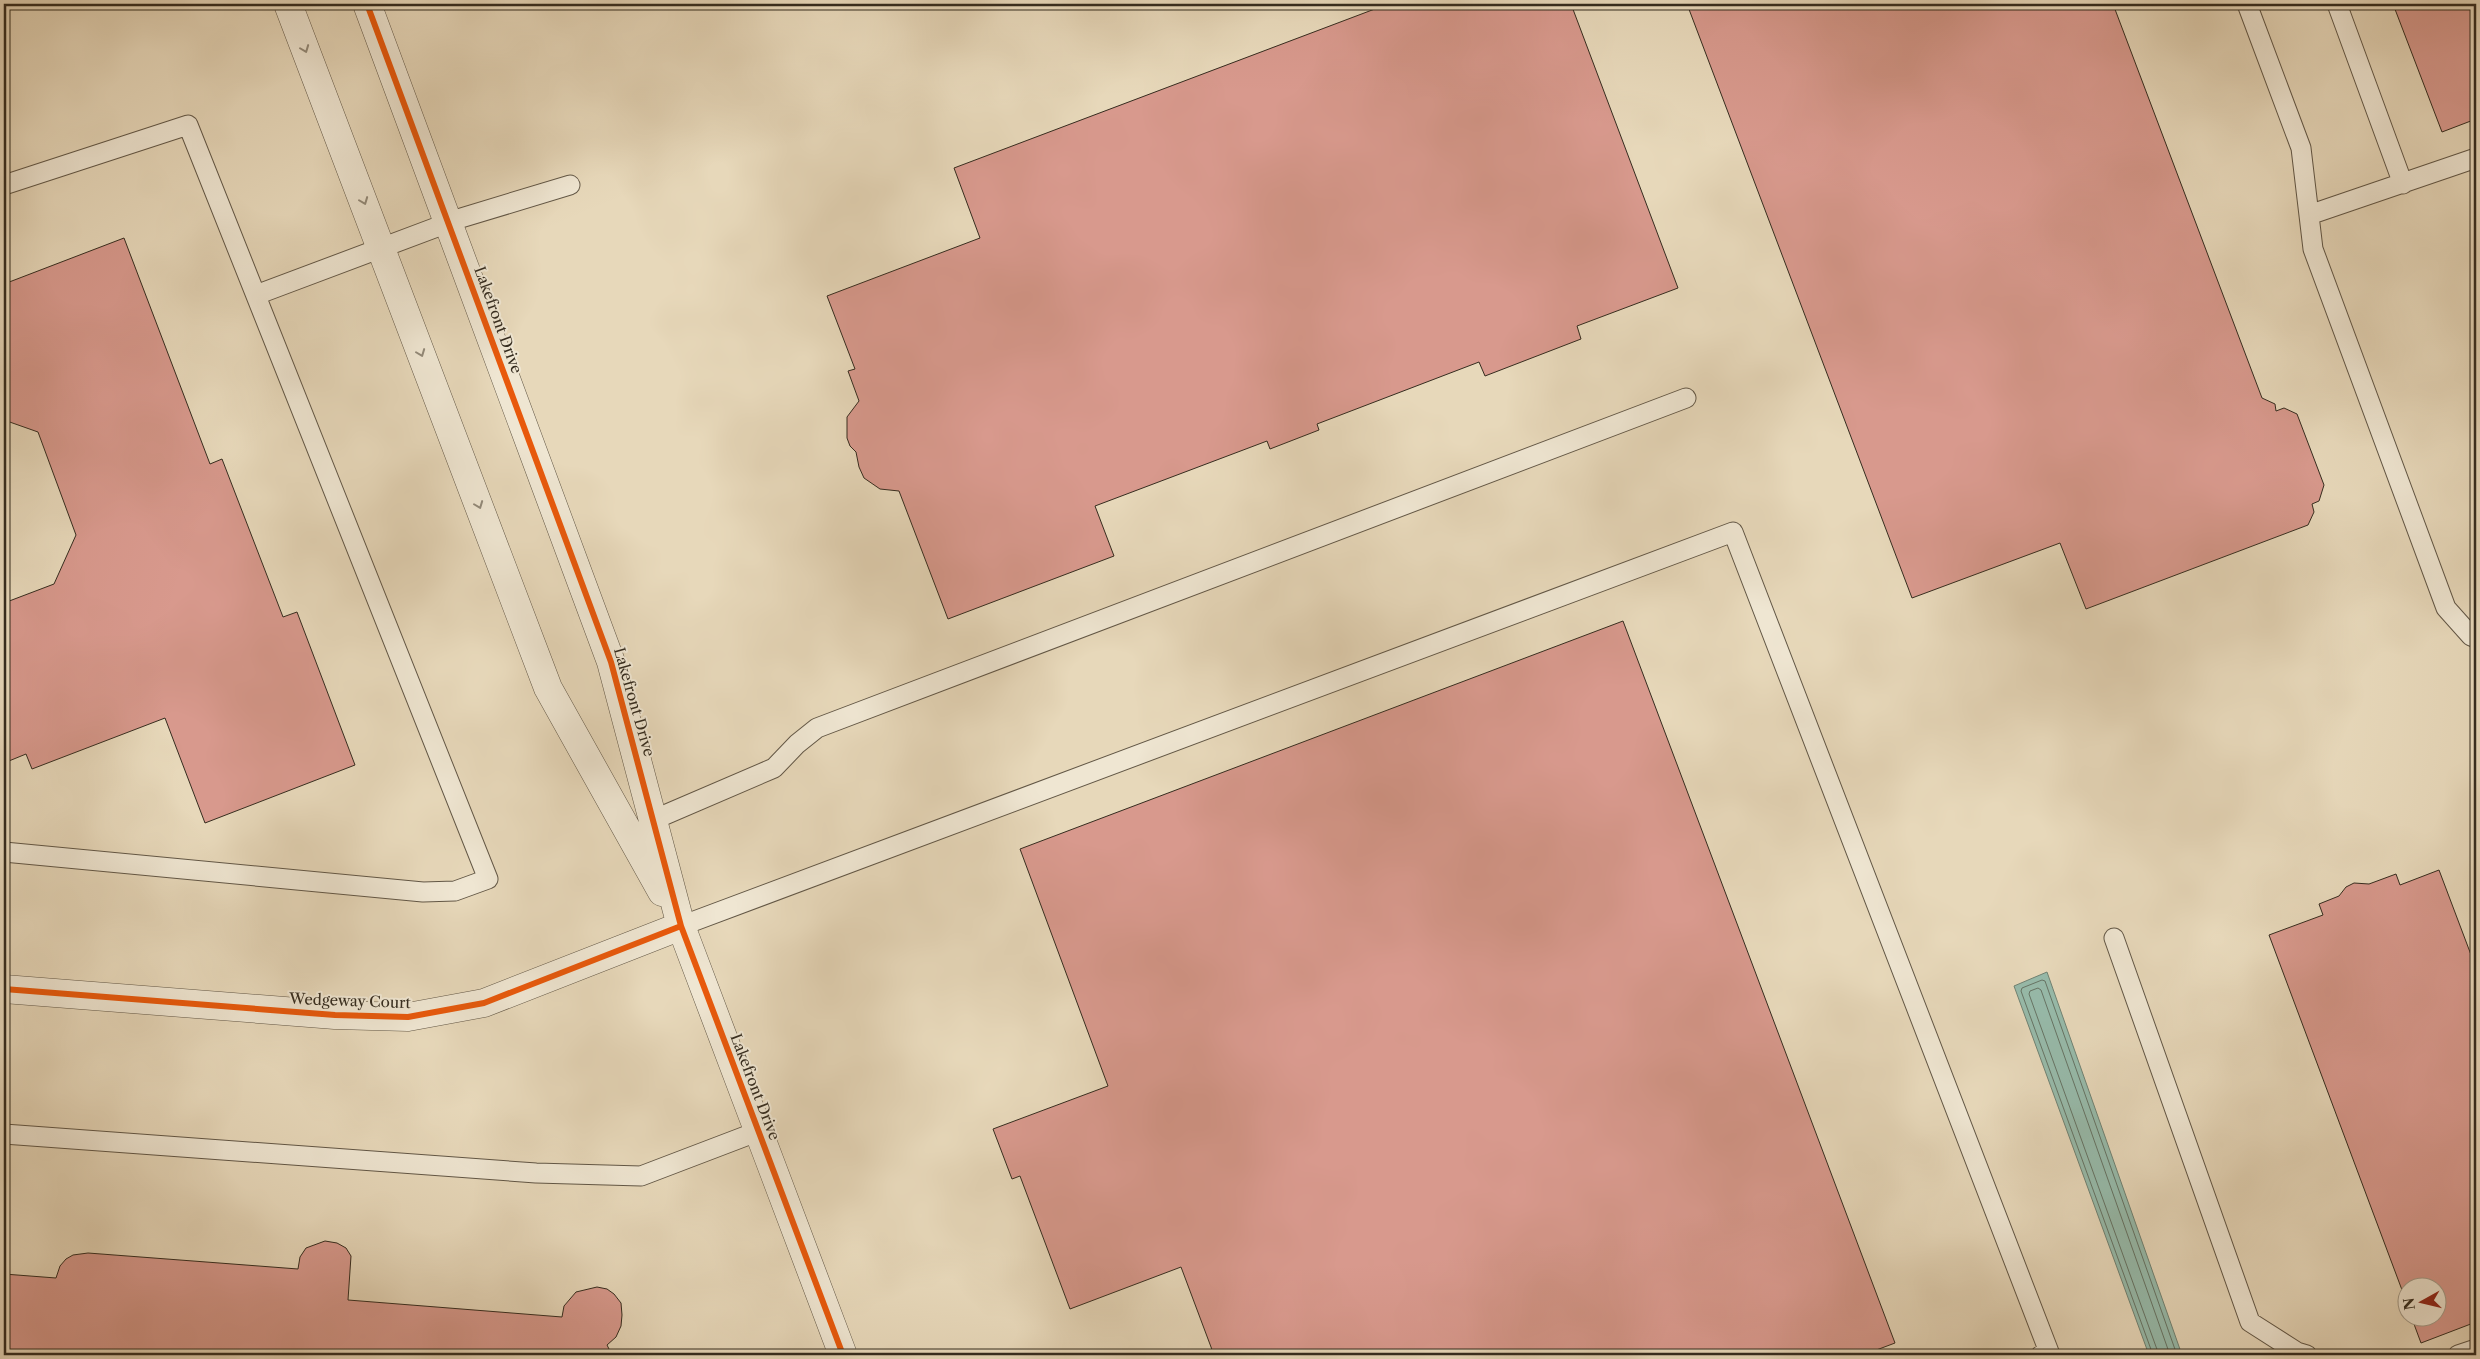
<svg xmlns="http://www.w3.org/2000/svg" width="2480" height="1359" font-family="'Libre Caslon Text',serif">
<rect width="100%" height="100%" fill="#e7d8ba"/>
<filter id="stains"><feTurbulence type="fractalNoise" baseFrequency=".004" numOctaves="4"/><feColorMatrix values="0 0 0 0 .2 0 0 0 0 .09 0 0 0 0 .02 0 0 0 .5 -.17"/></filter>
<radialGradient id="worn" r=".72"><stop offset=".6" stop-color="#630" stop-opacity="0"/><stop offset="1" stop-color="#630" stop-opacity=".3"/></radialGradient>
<path fill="#97bbab" stroke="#708273" d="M2047,972L2182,1355H2149L2014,986Z"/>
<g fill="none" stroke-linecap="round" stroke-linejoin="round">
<path stroke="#667465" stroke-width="1" d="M2153,1355L2021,991L2022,988L2042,980L2045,981L2177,1355
M2159,1355L2029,994L2030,991L2038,988L2041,990L2170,1355"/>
</g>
<path fill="#d8998d" stroke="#352c1f" d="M1388,4H1571L1678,288L1577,326L1581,339L1485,376L1479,362L1317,424L1319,430L1270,449L1267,441L1095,506L1114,556L948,619L899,491L880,489L864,478L859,467L856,452L850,446L847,438V417L859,401L848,371L855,369L827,296L980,238L954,168Z
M1687,4H2113L2262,398L2275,404L2276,411L2284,408L2297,414L2324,485L2319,501L2312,504L2314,512L2308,525L2086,609L2060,543L1912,598Z
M2393,4H2476V119L2442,132Z
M124,238L210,464L222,459L283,617L297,612L355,765L205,823L165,718L32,769L26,754L4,763V603L54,584L76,535L38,432L4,420V284Z
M1623,621L1895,1343L1863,1355H1214L1181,1267L1070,1309L1020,1176L1012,1179L993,1129L1108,1086L1020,849Z
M2439,870L2476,968V1322L2421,1343L2411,1316H2438V1286H2408V1306L2269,935L2323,915L2319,904L2339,896L2346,887L2354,883L2369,884L2396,874L2400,885Z
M325,1241L337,1243L346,1248L351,1256L348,1300L562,1317L564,1306L576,1292L597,1287L607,1289L614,1294L621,1303L622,1315L621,1326L616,1337L607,1345L612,1355H4V1274L56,1278L60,1266L66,1259L73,1255L88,1253L298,1269L300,1257L306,1248Z"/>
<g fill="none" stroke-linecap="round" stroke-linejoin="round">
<g stroke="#625746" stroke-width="21">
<path id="service" d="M2247,4L2301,148L2313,249L2446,608L2471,636L2476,638
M2337,4L2403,184
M4,185L188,125L488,879L455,891L423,892L4,852
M2309,215L2476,158
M256,295L461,218L570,185
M653,820L774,768L797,744L817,728L1686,398
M681,926L1733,532L2049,1352L2041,1355
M2114,938L2250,1322L2297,1352L2307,1355
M4,1134L536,1173L641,1176L759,1131
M2458,1355L2476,1349"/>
</g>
<g stroke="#625746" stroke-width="29">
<path id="minor" d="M4,989L335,1015L408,1017L484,1003L681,926"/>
</g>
<g stroke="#625746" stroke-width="29">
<path id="tertiary" d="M288,4L548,688L662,892
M367,4L611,662L681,926L843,1355"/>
</g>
<use href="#service" stroke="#efe6d2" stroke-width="19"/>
<use href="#minor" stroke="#efe6d2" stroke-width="28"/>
<use href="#tertiary" stroke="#efe6d2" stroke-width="28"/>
<g stroke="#efe6d2" stroke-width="9">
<path id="cycleway" d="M367,4L611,662L681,926L843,1355
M4,989L335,1015L408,1017L484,1003L681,926"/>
</g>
<use href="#cycleway" stroke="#e8590c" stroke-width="6"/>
</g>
<defs><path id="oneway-chevron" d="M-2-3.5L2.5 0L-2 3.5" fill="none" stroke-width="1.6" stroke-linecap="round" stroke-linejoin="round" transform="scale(1.25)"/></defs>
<g stroke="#928978">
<use href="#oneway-chevron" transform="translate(305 49) rotate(69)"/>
<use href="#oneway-chevron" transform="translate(364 201) rotate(69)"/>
<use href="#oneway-chevron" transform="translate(421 353) rotate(69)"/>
<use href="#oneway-chevron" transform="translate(479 505) rotate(69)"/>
</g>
<g text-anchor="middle" stroke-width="4" stroke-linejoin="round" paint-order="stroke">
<g font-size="15" fill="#352c1f" stroke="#efe6d2">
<text transform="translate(498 320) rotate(70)" y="5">Lakefront Drive</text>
<text transform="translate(634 702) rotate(74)" y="5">Lakefront Drive</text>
<text transform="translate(350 1001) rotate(2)" y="5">Wedgeway Court</text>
<text transform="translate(755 1087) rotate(69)" y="5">Lakefront Drive</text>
</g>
</g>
<rect width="2480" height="1359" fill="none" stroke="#e7d8ba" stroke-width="20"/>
<rect x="5" y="5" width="2470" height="1349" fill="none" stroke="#352c1f" stroke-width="2.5"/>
<rect x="10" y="10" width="2460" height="1339" fill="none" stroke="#352c1f"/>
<g transform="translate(2422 1302) rotate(262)"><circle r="24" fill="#efe6d2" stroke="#a59c8a"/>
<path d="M0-4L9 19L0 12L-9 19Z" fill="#8f2418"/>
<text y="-8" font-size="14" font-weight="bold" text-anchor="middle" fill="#352c1f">N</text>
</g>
<rect width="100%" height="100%" filter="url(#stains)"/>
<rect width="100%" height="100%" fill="url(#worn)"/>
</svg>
